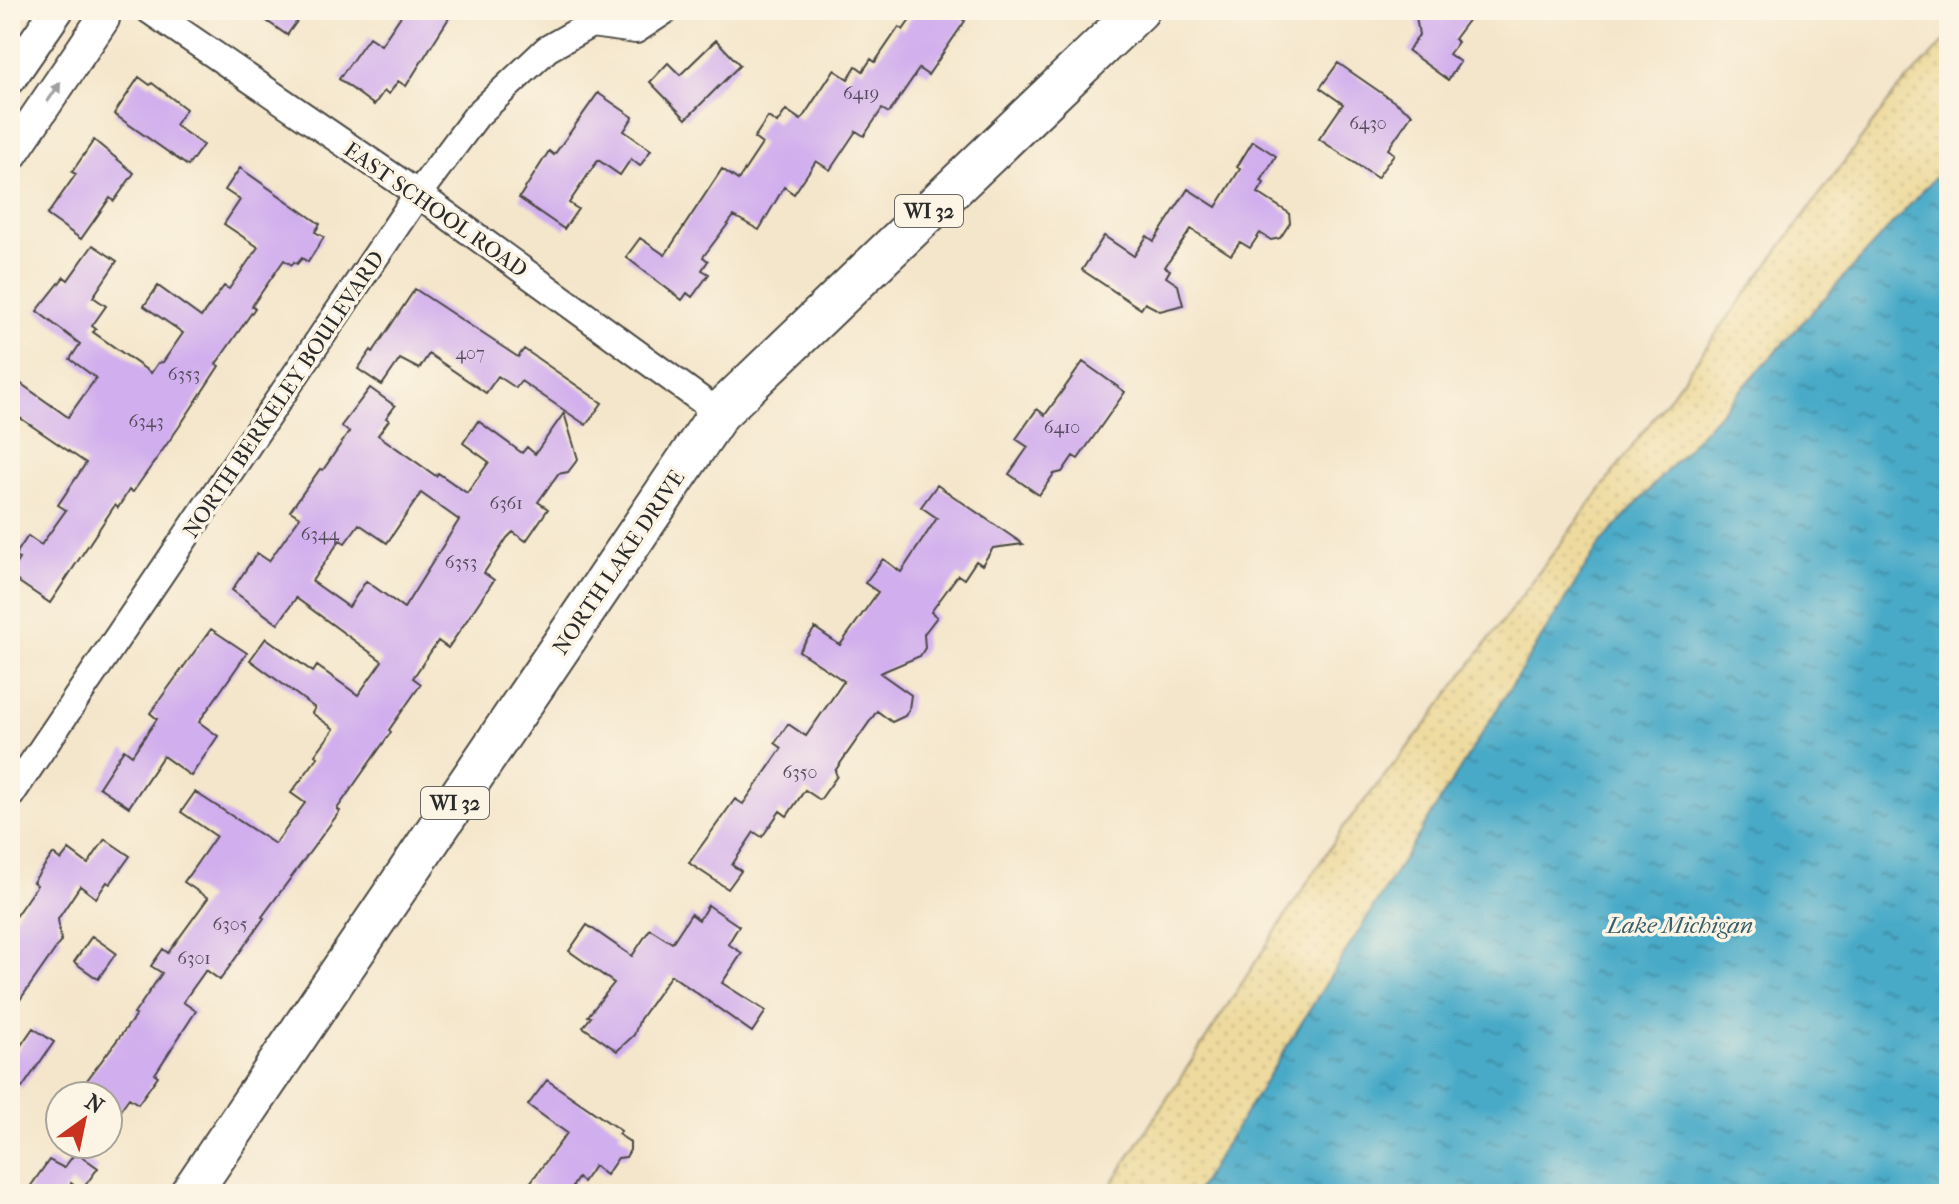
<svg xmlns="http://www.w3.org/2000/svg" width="1959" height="1204" font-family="'IM FELL French Canon',serif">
<defs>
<pattern id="sand-dots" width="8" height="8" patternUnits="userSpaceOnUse" patternTransform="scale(2)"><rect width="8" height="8" fill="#eeda9e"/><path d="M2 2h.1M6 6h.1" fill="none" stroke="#cb8" stroke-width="1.8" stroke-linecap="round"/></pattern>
<pattern id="water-ripples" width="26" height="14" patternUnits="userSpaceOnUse" patternTransform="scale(2)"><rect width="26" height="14" fill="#48aac8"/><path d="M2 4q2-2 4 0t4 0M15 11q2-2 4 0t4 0" fill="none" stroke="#3c8ba3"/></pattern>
</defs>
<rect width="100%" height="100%" fill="#fcf5e5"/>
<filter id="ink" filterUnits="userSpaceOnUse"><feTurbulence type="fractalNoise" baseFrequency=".0125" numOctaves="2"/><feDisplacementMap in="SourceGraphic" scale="16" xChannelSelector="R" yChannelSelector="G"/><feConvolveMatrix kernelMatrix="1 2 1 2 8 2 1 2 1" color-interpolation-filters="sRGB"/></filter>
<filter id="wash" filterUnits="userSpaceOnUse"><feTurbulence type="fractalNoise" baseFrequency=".006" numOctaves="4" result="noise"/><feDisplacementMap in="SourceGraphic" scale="32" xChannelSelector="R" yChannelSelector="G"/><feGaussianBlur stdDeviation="1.8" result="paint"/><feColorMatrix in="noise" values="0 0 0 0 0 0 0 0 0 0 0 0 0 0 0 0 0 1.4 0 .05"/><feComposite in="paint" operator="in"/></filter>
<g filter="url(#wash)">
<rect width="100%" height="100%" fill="#f4e6cb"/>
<path fill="url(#sand-dots)" stroke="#8c8264" stroke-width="2" d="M1949,37V162L1600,544L1195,1194H1105L1344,826L1421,731L1896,92Z"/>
<path fill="url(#water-ripples)" stroke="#3a6a7a" stroke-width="2" d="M1949,162V1194H1195L1600,544Z"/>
<g id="blocks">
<path fill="#d1aeed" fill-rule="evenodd" d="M251,10H305L287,35Z
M405,10H454L406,86L398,81L389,94L384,91L374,105L339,79L369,37L381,45Z
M917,10H948L965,21L928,75L919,69L889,113L882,109L864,136L856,131L830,170L816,161L794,194L784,187L759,230L734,216L703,257L708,261L702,270L709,274L692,297L687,293L682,300L626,257L640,238L665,255L722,169L738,180L762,144L754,138L768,117L777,123L786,110L801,120L834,70L848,79L856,66L863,71L871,59L875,62L899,27L903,30Z
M1415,10H1456L1469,19L1454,39L1458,42L1449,54L1460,62L1448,80L1408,51L1419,35Z
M716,40L740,65L686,119L650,82L668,63L680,75Z
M1338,63L1412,114L1388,149L1394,154L1377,178L1319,139L1343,104L1320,88Z
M139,77L150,85L152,83L186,109L175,125L203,145L188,166L114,114Z
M598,93L633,117L624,131L651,150L640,166L631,159L620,175L598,160L569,203L578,209L564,229L519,198L549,151L554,155Z
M94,140L134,173L114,201L110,198L81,239L47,215L76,174L72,172Z
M1253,141L1276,156L1261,181L1264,183L1258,193L1289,213L1290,223L1280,238L1271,240L1260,233L1250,248L1240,242L1231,255L1191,229L1165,267L1170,270L1166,277L1178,285L1183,305L1160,311L1145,303L1141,309L1082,270L1104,236L1134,256L1147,236L1154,241L1188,189L1216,207L1240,169L1237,167Z
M240,168L320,224L315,232L324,237L308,262L302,258L297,264L294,262L292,265L284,260L252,306L255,308L216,364L219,366L179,427L133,492L129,490L118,508L115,505L50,603L10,576V573L19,559L14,557L28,536L41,545L66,510L58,505L86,463L10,411V376L68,417L96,378L70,359L80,344L37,311L64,277L68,280L93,245L117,261L93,297L106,306L92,326L96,329L93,332L151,373L158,363L163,362L183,333L144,306L158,286L201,317L224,286L229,289L258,247L224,224L240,200L225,190Z
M415,289L518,357L524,349L602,403L586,425L521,381L516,388L498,376L486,393L429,354L419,369L400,359L382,385L358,369L371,350L373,352Z
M1083,362L1125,392L1078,459L1073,456L1062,472L1054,474L1039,495L1009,474L1028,447L1016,439L1037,409L1045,415Z
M370,388L395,406L386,418L389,420L378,435L436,476L438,473L467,493L489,462L463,443L478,421L522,453L527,447L535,454L564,413L578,459L568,472L558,474L538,502L548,509L526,541L513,532L507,538L484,573L494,580L448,648L438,641L413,678L421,684L389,730L391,732L337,809L340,811L262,917L264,918L220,980L206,970L183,1002L196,1011L155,1074L158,1076L138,1104L129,1098L108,1127V1096H75L136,1015L134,1014L162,973L151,966L163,949L168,953L208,898L184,882L216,836L181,812L195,792L275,844L305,803L291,793L318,757L315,755L334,729L312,713L315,708L250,660L266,638L313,672L317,666L358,695L382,661L296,598L278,624L232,590L257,553L269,561L300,517L290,511L320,469L323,470L349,432L341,426ZM421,493L459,520L404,608L366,581L349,607L312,581L340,540L345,543L359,524L387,543Z
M937,485L1023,544L993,548L982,565L976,561L964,579L958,575L931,612L937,617L924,634L925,648L920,656L880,673L911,695L909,709L905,716L892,722L877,711L835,771L837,776L820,800L805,790L787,816L780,811L762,837L754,832L732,865L741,871L728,889L689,863L735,799L743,804L782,748L775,743L788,724L806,736L844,681L799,651L815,628L840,645L878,592L865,583L883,559L901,572L937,518L921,507Z
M211,629L247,653L199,722L218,736L191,776L163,756L129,807L99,787L124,749L132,755L157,719L150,713Z
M105,839L130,856L110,884L107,882L96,898L80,886L58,919L61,941L10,1014V924L37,885L33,882L53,854L61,860L69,850L88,864Z
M708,905L739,926L728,944L742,953L722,983L766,1011L752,1032L671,975L640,1019L634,1035L617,1051L583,1027L591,1017L588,1016L614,983L569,951L587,925L632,956L650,929L672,943L691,914L699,920Z
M92,936L116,953L98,979L74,962Z
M33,1028L54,1042L22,1088L10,1079V1061Z
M547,1080L621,1131L618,1134L630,1142V1150L626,1157L618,1158L606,1175L594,1166L583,1182L578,1178L568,1194H545L530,1183L567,1133L528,1105Z
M73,1156H81L98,1168L81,1191L71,1183L63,1194H25L49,1160L64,1168Z"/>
</g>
</g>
<g filter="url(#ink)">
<use href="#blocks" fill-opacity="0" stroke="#494743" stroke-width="2"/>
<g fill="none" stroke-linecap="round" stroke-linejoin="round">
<g stroke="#494743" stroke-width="30">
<path id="minor" d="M149,10L418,194L719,413
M591,24L636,30L666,10
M10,796L418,194L477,115L547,49L591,24L596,10"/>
</g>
<g stroke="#494743" stroke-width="36">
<path id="tertiary" d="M10,78L57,10
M10,156L103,19L104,10"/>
</g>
<g stroke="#494743" stroke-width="44">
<path id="primary" d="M190,1194L719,413L1139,10"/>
</g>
<use href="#minor" stroke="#fff" stroke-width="26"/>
<use href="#tertiary" stroke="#fff" stroke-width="32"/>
<use href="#primary" stroke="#fff" stroke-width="40"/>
</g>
<defs><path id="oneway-solid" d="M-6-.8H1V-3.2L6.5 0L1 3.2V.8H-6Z" transform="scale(2)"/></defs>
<use fill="#a0a0a0" href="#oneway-solid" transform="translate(54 92) rotate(-56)"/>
</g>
<g text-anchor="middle" stroke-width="7" stroke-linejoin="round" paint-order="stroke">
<g font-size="18" fill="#544c5c">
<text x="861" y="99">6419</text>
<text x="1368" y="129">6430</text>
<text x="470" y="359">407</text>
<text x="184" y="380">6353</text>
<text x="146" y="427">6343</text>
<text x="1062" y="433">6410</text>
<text x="506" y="509">6361</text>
<text x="320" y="540">6344</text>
<text x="461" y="568">6353</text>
<text x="800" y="778">6350</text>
<text x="230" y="930">6305</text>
<text x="194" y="964">6301</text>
</g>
<g fill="#fcf5e5" stroke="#6a6863" stroke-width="2">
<rect x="895" y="195" width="68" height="32" rx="6"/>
<rect x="421" y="787" width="68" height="32" rx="6"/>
</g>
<g font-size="20" font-weight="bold" fill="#2b2b2b">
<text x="929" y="218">WI 32</text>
<text x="455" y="810">WI 32</text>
</g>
<g font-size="22" fill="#2b2b2b" stroke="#fcf5e5">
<text transform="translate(436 209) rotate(35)" y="8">EAST SCHOOL ROAD</text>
<text transform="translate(283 394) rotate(-56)" y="8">NORTH BERKELEY BOULEVARD</text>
<text transform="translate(618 562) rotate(-56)" y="8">NORTH LAKE DRIVE</text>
</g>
<g font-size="24" font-style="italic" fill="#375e6a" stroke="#fcf5e5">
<text x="1680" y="933">Lake Michigan</text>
</g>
</g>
<rect width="1959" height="1204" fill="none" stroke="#fcf5e5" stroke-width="40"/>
<g transform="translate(84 1120) rotate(33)"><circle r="38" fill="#fcf5e5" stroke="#a8a49b" stroke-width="2"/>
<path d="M0-6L14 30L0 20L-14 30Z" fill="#c8321e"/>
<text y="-12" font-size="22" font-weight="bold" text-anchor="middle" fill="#2b2b2b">N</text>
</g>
</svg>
